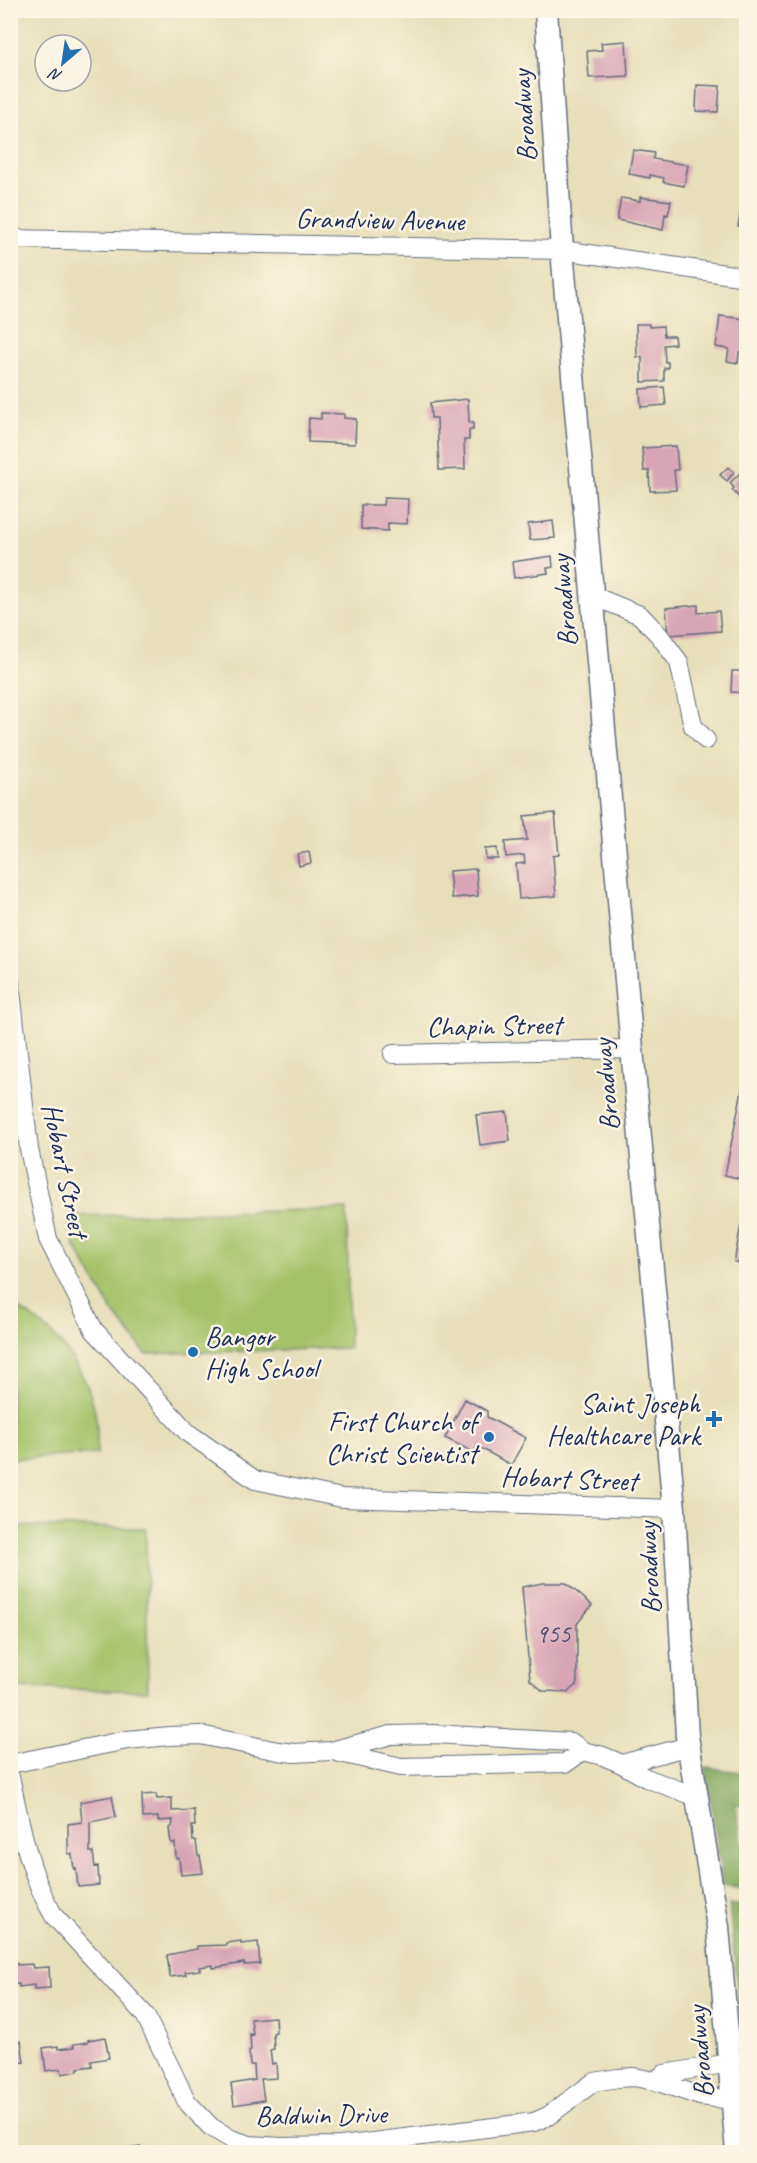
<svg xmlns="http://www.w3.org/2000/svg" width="757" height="2163" font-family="Caveat,sans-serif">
<rect width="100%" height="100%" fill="#fcf5e5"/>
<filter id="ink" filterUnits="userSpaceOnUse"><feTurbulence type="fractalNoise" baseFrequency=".0167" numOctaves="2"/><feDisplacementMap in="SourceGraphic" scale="12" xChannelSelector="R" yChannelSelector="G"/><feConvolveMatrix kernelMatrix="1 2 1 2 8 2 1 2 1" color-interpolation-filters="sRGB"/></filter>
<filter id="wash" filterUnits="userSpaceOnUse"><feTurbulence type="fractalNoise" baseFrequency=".008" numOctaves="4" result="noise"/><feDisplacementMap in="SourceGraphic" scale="24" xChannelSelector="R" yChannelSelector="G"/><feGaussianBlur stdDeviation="1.35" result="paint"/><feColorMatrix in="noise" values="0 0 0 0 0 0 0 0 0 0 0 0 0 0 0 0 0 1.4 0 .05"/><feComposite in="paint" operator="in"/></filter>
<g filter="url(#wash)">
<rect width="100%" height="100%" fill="#e7dfba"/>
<path fill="#a5c269" stroke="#607864" stroke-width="1.5" d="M347,1209L349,1348L146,1354L113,1312L75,1247L68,1216Z
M11,1305C52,1324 86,1367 95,1412C98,1426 97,1440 97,1454L11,1459Z
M11,1526L146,1528L148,1691L11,1688Z"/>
<path fill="#84a85d" stroke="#506c5e" stroke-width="1.5" d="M706,1767L746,1773V1806L735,1804L746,1863V1889L723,1886Z
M729,1904L746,1906V2077Z"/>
<g id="blocks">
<path fill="#d8a5b6" d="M626,41L628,76L589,78L587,51L602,50L601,43Z
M697,85L720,86L718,112L696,111Z
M633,150L654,153L653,159L688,165L684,186L663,182L664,178L650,175V178L629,174Z
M640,197L671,201L668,215L665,214L663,230L617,220L621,198L640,201Z
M742,205L746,206V228L738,226Z
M720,316L746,319V353L739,352L738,363L727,361L729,349L716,347Z
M636,324H649V327L663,326L664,336H674L675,344L664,345L665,362H668V368H664V381L642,382V357H637Z
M664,387L666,405L641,407L640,389Z
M468,399L469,423H473V430H469V440H464L465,469L439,470L437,418H431L430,403Z
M321,413L344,414V418L356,419L355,444L308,442L309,418L321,419Z
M676,446L678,470H674L676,490L650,491L649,471H644L642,448Z
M728,467L734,472L727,481L720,475Z
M746,467V504L732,490L734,488L730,483Z
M384,498L408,499L407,524L388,523V531L361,529V505H383Z
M553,521L555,538L530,540L528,524Z
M552,556L553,567L547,568L548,573L514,578L512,562Z
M698,605V613L719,611L721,631L668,635L666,608Z
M732,671H746V693L731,692Z
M555,813L559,855L553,856L556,896L519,899L516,864L525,863L524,855L506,857L505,842L527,840L524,816Z
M497,848L498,859H486L485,849Z
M309,852L311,863L299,866L297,854Z
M476,869L478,896L452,898L449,871Z
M743,1085L746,1086V1180L725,1175Z
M507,1112L510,1141L480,1145L476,1115Z
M745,1204H746V1264L734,1262Z
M465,1399L487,1411V1417L526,1438L511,1465L477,1446L473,1452L445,1438Z
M542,1583H566L592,1605L577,1624V1685L568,1692L543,1691L530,1680L522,1587Z
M156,1794L157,1799L172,1798V1811L194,1810L195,1826H192L193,1841H196L198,1856H200L203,1873L181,1875L179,1858H176L175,1843H171L169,1828L172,1827L173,1820L158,1821V1817L143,1818L142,1795Z
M112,1796L116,1817L90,1822V1852H93L95,1867L98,1866L99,1885L78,1887L76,1868L74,1869L72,1854H68V1824L82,1822L80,1802Z
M241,1941V1944L258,1942L260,1964L244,1965V1963L213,1968V1965L199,1967L200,1970L185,1972L186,1975L170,1977L167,1955L197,1949V1946L226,1945V1943Z
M10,1963H17V1965L32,1964L33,1968L49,1967L50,1988L34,1989V1985L19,1987V1984H10Z
M275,2017L276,2032L273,2033L274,2049L270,2050L272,2064L276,2063L277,2078L261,2079L264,2100L234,2105L231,2084L255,2080L254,2065H250L249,2051H251L250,2034L253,2035L251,2019Z
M105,2037L109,2058L91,2061L92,2066L78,2068V2071L62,2074L61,2069L46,2071L43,2048L58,2046V2049L74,2047L73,2044L88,2042V2040Z
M21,2041L24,2062L10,2064V2042Z
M10,2137H13L15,2152H10Z
M141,2147V2149L157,2148L158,2152H126L125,2149Z"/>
</g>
</g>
<g filter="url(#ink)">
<use href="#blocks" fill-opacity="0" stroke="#626d7e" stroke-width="1.5"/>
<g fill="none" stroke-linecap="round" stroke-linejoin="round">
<g stroke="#626d7e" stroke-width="20">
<path id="minor" d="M10,239L562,250L746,277
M593,596L640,615L659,635L679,662L693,726L706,740
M10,982L29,1149L48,1239L94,1330L188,1433L255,1480L342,1498L674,1509
M393,1054L632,1049
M336,1752L401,1767L566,1763L583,1751
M10,1764L127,1740L170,1736L200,1735L278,1751L294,1753L331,1751L391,1735L434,1734L571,1742L583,1751L603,1756L622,1764L646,1778L697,1797
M622,1764L689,1746
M10,1777C21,1825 28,1873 54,1916L145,2015L187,2102L211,2127L231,2139L250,2145L281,2147L341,2146L534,2122L548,2116L594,2082L618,2078L634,2077L655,2081L700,2096L733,2100
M655,2081L664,2074L730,2063"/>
</g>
<g stroke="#626d7e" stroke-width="25">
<path id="major" d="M546,10L562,250L632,1049L674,1509L687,1736L718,1927L737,2152"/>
</g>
<use href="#minor" stroke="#fff" stroke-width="18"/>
<use href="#major" stroke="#fff" stroke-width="22"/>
</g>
</g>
<g fill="#1f6fb2" stroke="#fcf5e5" stroke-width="2">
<circle cx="193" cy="1352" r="6"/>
<path d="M711 1410h6v6h6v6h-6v6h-6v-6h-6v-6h6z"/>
<circle cx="489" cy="1437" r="6"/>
</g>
<g text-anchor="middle" stroke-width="5" stroke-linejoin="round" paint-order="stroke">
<g font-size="26" fill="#4a4c74">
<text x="553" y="1642">955</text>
</g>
<g font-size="28" fill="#1b2f5e" stroke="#fcf5e5">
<text transform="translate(523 116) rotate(-94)" y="10">Broadway</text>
<text transform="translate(380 219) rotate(1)" y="10">Grandview Avenue</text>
<text transform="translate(563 601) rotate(-95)" y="10">Broadway</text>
<text transform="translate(494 1025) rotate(-1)" y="10">Chapin Street</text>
<text transform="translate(605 1085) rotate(-95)" y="10">Broadway</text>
<text transform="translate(66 1170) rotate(78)" y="10">Hobart Street</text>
<text transform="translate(569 1478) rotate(2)" y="10">Hobart Street</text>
<text transform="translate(648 1568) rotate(-93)" y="10">Broadway</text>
<text transform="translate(699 2052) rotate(-95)" y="10">Broadway</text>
<text transform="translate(321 2114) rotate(-1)" y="10">Baldwin Drive</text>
</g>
<g font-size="28" fill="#1b2f5e" stroke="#fcf5e5" text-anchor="end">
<text x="205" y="1346" text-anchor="start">Bangor<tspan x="205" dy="32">High School</tspan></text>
<text x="700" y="1413">Saint Joseph<tspan x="700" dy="32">Healthcare Park</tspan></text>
<text x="477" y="1431">First Church of<tspan x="477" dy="32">Christ Scientist</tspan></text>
</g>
</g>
<rect width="757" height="2163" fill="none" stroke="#fcf5e5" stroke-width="36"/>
<g transform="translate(63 63) rotate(209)"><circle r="28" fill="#fcf5e5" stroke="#a2a6af" stroke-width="1.5"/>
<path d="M0-4.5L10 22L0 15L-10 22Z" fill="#1f6fb2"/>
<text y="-9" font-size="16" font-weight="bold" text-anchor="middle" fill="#1b2f5e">N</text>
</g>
</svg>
